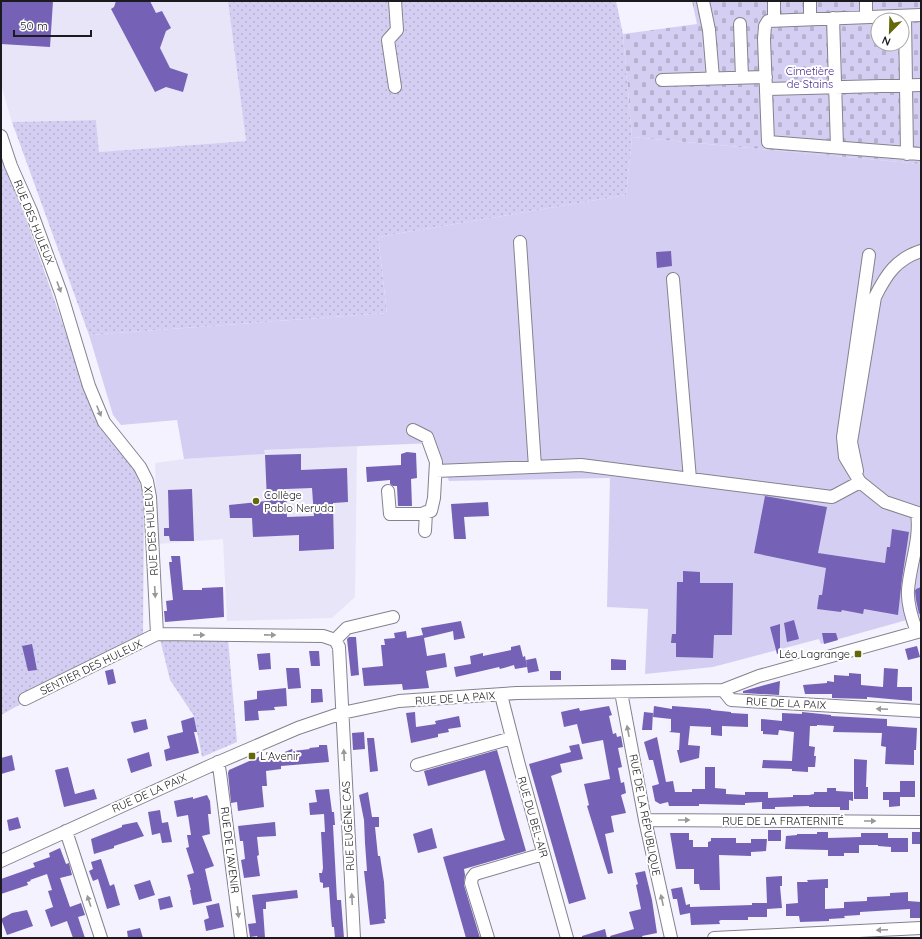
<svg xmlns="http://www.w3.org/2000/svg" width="922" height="939" font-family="Quicksand,sans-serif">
<defs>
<pattern id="cemetery-stones" width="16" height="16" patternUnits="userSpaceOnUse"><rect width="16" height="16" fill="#d4cff2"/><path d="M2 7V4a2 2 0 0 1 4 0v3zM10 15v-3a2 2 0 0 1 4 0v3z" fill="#b5b1cf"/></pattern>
<pattern id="park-dots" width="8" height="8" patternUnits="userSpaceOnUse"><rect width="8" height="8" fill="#d4cff2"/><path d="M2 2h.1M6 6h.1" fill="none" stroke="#b5b1cf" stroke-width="1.8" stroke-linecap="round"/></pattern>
</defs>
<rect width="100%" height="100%" fill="#f3f2fe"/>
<path fill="#e8e5f8" d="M1,1H228L246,141L99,152L96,120L12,122L1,85Z
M357,446L355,597L332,618L227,621L223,539L158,544L155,463L184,459L264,454V450Z"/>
<path fill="#d4cff2" d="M632,137L921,164V616L821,644L819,639L713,667L645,674L648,609L607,607L610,478L449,481L434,443L264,450L265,454L184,459L177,420L121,425L113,415L89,335L387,313L378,237L626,195Z"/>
<path fill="url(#cemetery-stones)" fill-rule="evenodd" d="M692,1H921V164L632,137L623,34L697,24ZM878,20H902V44H878Z"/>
<path fill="url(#park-dots)" d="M228,1H616L623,34L632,137L626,195L378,237L387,313L89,335L12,122L96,120L99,152L246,141Z
M1,148L99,427L133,466L144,495L143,637L1,715Z
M160,639H228L237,742L202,757L194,716L170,680Z"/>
<path fill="#7561b6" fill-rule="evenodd" d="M1,1H53L50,47L1,44Z
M116,1H150L156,13L162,11L171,28L166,31L160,48L170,68L188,74L183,92L166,87L155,92L111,9L114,7Z
M671,251L672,266L657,268L656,252Z
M407,452L416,453L417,478L411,479L412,506H398L397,486H393L390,484V480L367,482L366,467L401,465V454Z
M301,454V470L347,468L348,502L333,503L334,549L299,551V535L253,537L252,518H230L229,505L267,501L265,455ZM312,488L314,516L287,517L286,489Z
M192,489L194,541H170L169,536H164V528H169L168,490Z
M765,496L827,507L818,553L885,563L887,547H890L892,529L909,532L902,579L898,615L864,609L863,614L842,610L841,612L817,609L819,595H822L826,568L754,553Z
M488,502L489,516L464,517L466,539H454L451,504Z
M171,556H180L183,590H202V588L223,587L224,617L165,622L164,611H167L166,601L173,600L169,562H172Z
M683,571L700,572V583H733L732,635H714L713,658L676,657V643H671L672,634H676L677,582H683Z
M921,587V613L919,614L916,600L915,591L916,589Z
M794,620L799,639L787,642L784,623Z
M461,621L465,638L454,640L453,631L424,638L427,656L445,653L447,667L426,671L429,688L403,690L402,684L364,686L362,668L383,666L381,645H385L384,639L395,638L394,633L406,631L407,638L423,635L421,628Z
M780,624V653L777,654L770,627Z
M822,633H836L838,640L824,644Z
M349,637H356L359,675L351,676L347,639Z
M32,644L37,670L28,671L22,646Z
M520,645L523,657L525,656L527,667L515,669L514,665L500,669L499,667L456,677L454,667L471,664L470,656L483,653V656L511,650V647Z
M917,646L920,657L908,660L905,649Z
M309,651H319L320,666H311Z
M270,653L271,669L259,670L257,654Z
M536,658L539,671L528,673L526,660Z
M611,659L626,660V670H611Z
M286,668H299L301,688L288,689Z
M884,668L898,669L897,687H912V701L867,697V699L832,698V694H805L803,685L827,683V681L834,682V675L849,676V673L861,674V685L883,687Z
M113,669L116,683L108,685L105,671Z
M550,671H561V680H550Z
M780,681L779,695L743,693V691Z
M286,688L287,706L274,707L275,710L258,711L259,720L245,721L244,701L257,699V691Z
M311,689H322L323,702L311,703Z
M609,706L612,715L609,716L613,734L616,733L617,737L621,736L623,747L618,748L622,767L618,768L621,783L624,782L626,793L621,795L626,813L611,816L614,832L605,834L613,873L608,874L587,806L589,805L584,784L610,779L603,740L582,744L577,724L564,727L561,712L579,708L580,711Z
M654,706L672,709V706L711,709V710L731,712V713L748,714V727L722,726V736L711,735V727L690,726L688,745L700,746L699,758L680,763L677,750H679L680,733L669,732L671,731V719L653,717Z
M415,712L416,727L436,724L435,721L459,716L461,727L448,729L449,732L438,734V737L411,743L406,713Z
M644,712L653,713L652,730H642Z
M802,712L831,715V716L887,719V726L917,728L916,750H914V765L885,764L886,747L881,746L882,733L833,732L834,726L817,725V726H810L809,746L815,747L814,756H816L815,767H808V772L792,771V769L762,768L763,760L792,761L794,732L779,730L778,735L763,734V731H761V719L782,721V713L802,714Z
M194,717L197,732H194L199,753L166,761L164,750L170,748L167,736L183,732L181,721Z
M146,719L148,729L134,733L131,722Z
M364,732L365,749L353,750L352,733Z
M657,737L666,782L673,781L675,792H692V789H705V767H715V788L726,789V794L745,795V792H768V798L793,797V795H809L814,794V792H827V788H836V791L853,792V801L849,800V810H840V807H809V806L775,807V809H762V802L745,803V805L699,804V806H669L668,802L660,804L655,801L652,786L659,784L653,760H649L644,742Z
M367,738H374L378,771L370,772Z
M579,744L583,759L560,764L562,772L551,776L586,899L569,904L529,764L571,752L569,746Z
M319,745H327L329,762L281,766V769L266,771L267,786H262L264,807L238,811L237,802L231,803L228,773L229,770L263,755L264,758L280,757V754L292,749L293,751L310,749L309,748L319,747Z
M497,750L526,851L464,869L465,875L464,885L480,938H466L443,857L505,840L502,831L485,770L428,786L424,771Z
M149,752L152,766L131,773L127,759Z
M12,755L15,770L1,774V758Z
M854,759L867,760L866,787H868V799H854Z
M68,767L75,794L94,789L97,799L64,807L55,770Z
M900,781H915V797H900Z
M329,789L332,812H334L335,825H333L337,900H341L344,938H335L334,927H332L331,918L329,887L323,888V883L320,882L319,873H322L323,868L321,832H325L324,814L310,815L309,803L317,802L315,790Z
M368,792L372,817H379V827H375L378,856H380L384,882L386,919H384L385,923L370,925L364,871H367L365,843L364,820L359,795Z
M883,792H900V806L889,807V800H883Z
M207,795L210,801L211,814H208L210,834L202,836L214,866L205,869L212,901L193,905L190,890H191L187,875L194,873L186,848L189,847L187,835H191L188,815L177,817L174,801L193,797V799Z
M160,810L162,823L168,822L172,842L162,843L160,833L152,835L148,812Z
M18,817L21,828L9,831L7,820Z
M137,822L144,836L114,846V848L94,854L91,839L122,827V825Z
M275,822L276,836L257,837L259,855L257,856L260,876L244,878L241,860L245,859L243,841H240L238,826Z
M432,828L437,848L418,853L413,834Z
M768,830H781V841H768Z
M817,832H828V838L861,837V833H888V838H908V852H891V847L878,846V845H859V853H844V856H828V850L785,849L786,836L797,835V834H817Z
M912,832H921V844H912Z
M670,833H689V840H693V847H708V842L711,841V838H736V843H751V839H767L766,851L751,852V856L719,855L720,890H700L699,884H694V869H676Z
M60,848L66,864L69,863L72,875L60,878L70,907L81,903L85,915L78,917L85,938H73L67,921L51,927L45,910L53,907L48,891L52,890L47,874L30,880L31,881L27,882L28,885L1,894V879L35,867L33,863L50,857L49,853Z
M101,859L110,886L114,884L120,905L107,909L98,879L93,881L89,871L93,869L91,862Z
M645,871L652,900L657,933L642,936L643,938H611L610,936L634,929L629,912L641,909L636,885L638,884L635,873Z
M782,876V886H780L782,908L767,909V917H748V920H721L719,921L720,924L691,925L690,913L680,915L677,899H673L671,889L682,887L686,905L690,904V907L752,905V903H767L766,877Z
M828,879V888H825V909L844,908V902L867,901V897L890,896V893L908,892V901L921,902V918H910V909L860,912V915L844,916L845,918L829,919V921L800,922L799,916H786V904L798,903L797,882H808L807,880Z
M150,880L155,895L139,900L134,885Z
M297,890L298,898L266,902V909H263L265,938H258L257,936L250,937L248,924L256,923L252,895Z
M170,896L173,907L160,910L158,899Z
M219,903L224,927L206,931L204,920L209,918L206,906Z
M27,910L33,926L7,935L1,919L12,913Z
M140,928L143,938H128L127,931Z
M605,929L607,938H582V936Z"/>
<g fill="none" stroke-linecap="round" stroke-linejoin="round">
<g stroke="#84828d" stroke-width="14">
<path id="minor" d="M703,1L709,30L713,78
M905,16L907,154
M866,17V1
M833,18L837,147
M810,19V1
M774,20V1
M740,24L742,77
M662,80L766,77
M395,87L388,40L397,30L395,1
M767,89L921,85
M1,136L11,166L31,211L61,293L89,386L104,422L140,467L147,481L150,497L157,634L323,636L335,640L339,647L354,938
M920,154L768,142L764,39L765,26L768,21L921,15
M520,242L535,467
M869,255L843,437L845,457L860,482L885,502L921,514
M673,279L690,479
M436,471L581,465L832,497L860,482
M857,471L851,442L875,297C886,275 896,259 921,251
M388,491L390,514H421L431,511L434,498L436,462L427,437L413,430
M425,531L426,512
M917,632C912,619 907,604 908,590C910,564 921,539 917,513
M335,640L347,628L393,617
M723,690L731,700L921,711
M621,692L645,820L671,938
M501,695L519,765L567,938
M25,699L157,634
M218,762L220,773L241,938
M417,765L512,738
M645,820L921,822
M66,831L101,938
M1,861L212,765L298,728L342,713L399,701L517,693L723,690L759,676L921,631
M488,938L471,883L472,878L475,874L543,854
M714,938L921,928"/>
</g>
<use href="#minor" stroke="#fff" stroke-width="12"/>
</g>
<defs><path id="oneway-solid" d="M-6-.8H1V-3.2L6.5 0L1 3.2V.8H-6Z"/></defs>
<g fill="#98989a">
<use href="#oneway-solid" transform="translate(59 287) rotate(70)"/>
<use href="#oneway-solid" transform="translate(99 411) rotate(68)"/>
<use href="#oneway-solid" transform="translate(155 592) rotate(87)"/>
<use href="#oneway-solid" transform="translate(199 635)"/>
<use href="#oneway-solid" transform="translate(270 635) rotate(1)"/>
<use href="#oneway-solid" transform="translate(882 709) rotate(-177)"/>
<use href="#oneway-solid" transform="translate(628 731) rotate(-101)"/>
<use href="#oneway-solid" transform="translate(344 755) rotate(-93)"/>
<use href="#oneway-solid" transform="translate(684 820)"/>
<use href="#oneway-solid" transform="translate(870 821)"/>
<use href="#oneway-solid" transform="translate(352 899) rotate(-93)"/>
<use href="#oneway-solid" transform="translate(662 900) rotate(-102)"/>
<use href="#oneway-solid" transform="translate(89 901) rotate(-108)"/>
<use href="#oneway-solid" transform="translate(238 912) rotate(83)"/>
<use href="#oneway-solid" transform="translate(882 930) rotate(178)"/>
</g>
<g fill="#646908" stroke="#fff" stroke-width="1.5">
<circle cx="256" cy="501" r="4"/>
<rect x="854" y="650" width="8" height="8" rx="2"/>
<rect x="248" y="752" width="8" height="8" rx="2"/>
</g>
<g text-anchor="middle" stroke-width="4" stroke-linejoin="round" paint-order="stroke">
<g font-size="11" fill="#49278e" stroke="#fff">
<text x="810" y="75">Cimetière<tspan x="810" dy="13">de Stains</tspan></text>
</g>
<g font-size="11" fill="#1b1b1f" stroke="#fff">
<text transform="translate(34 222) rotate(68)" y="4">RUE DES HULEUX</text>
<text transform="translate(151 531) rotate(-94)" y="4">RUE DES HULEUX</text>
<text transform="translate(91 667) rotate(-26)" y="4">SENTIER DES HULEUX</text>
<text transform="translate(455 698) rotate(-4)" y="4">RUE DE LA PAIX</text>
<text transform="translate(786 703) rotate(3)" y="4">RUE DE LA PAIX</text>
<text transform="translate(149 793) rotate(-24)" y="4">RUE DE LA PAIX</text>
<text transform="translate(645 815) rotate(79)" y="4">RUE DE LA RÉPUBLIQUE</text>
<text transform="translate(533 817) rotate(74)" y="4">RUE DU BEL-AIR</text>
<text x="783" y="825">RUE DE LA FRATERNITÉ</text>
<text transform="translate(348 826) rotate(-93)" y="4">RUE EUGÈNE CAS</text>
<text transform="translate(230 850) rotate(83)" y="4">RUE DE L'AVENIR</text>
</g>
<g font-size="11" fill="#1b1b1f" stroke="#fff" text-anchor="start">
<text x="264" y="499">Collège<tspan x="264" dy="13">Pablo Neruda</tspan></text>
<text x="850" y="658" text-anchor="end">Léo Lagrange</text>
<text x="260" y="760">L'Avenir</text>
</g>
</g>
<rect width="922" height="939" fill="none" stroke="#1b1b1f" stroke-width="4"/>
<g transform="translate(890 32) rotate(203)"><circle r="19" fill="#ffffff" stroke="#a4a4a5"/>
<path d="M0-3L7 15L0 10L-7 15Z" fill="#646908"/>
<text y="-6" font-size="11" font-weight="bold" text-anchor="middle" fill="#1b1b1f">N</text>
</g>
<path d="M14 30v6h77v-6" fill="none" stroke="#1b1b1f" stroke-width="2"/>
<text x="20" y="30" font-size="12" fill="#1b1b1f" stroke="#ffffff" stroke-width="3" paint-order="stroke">50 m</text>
</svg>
